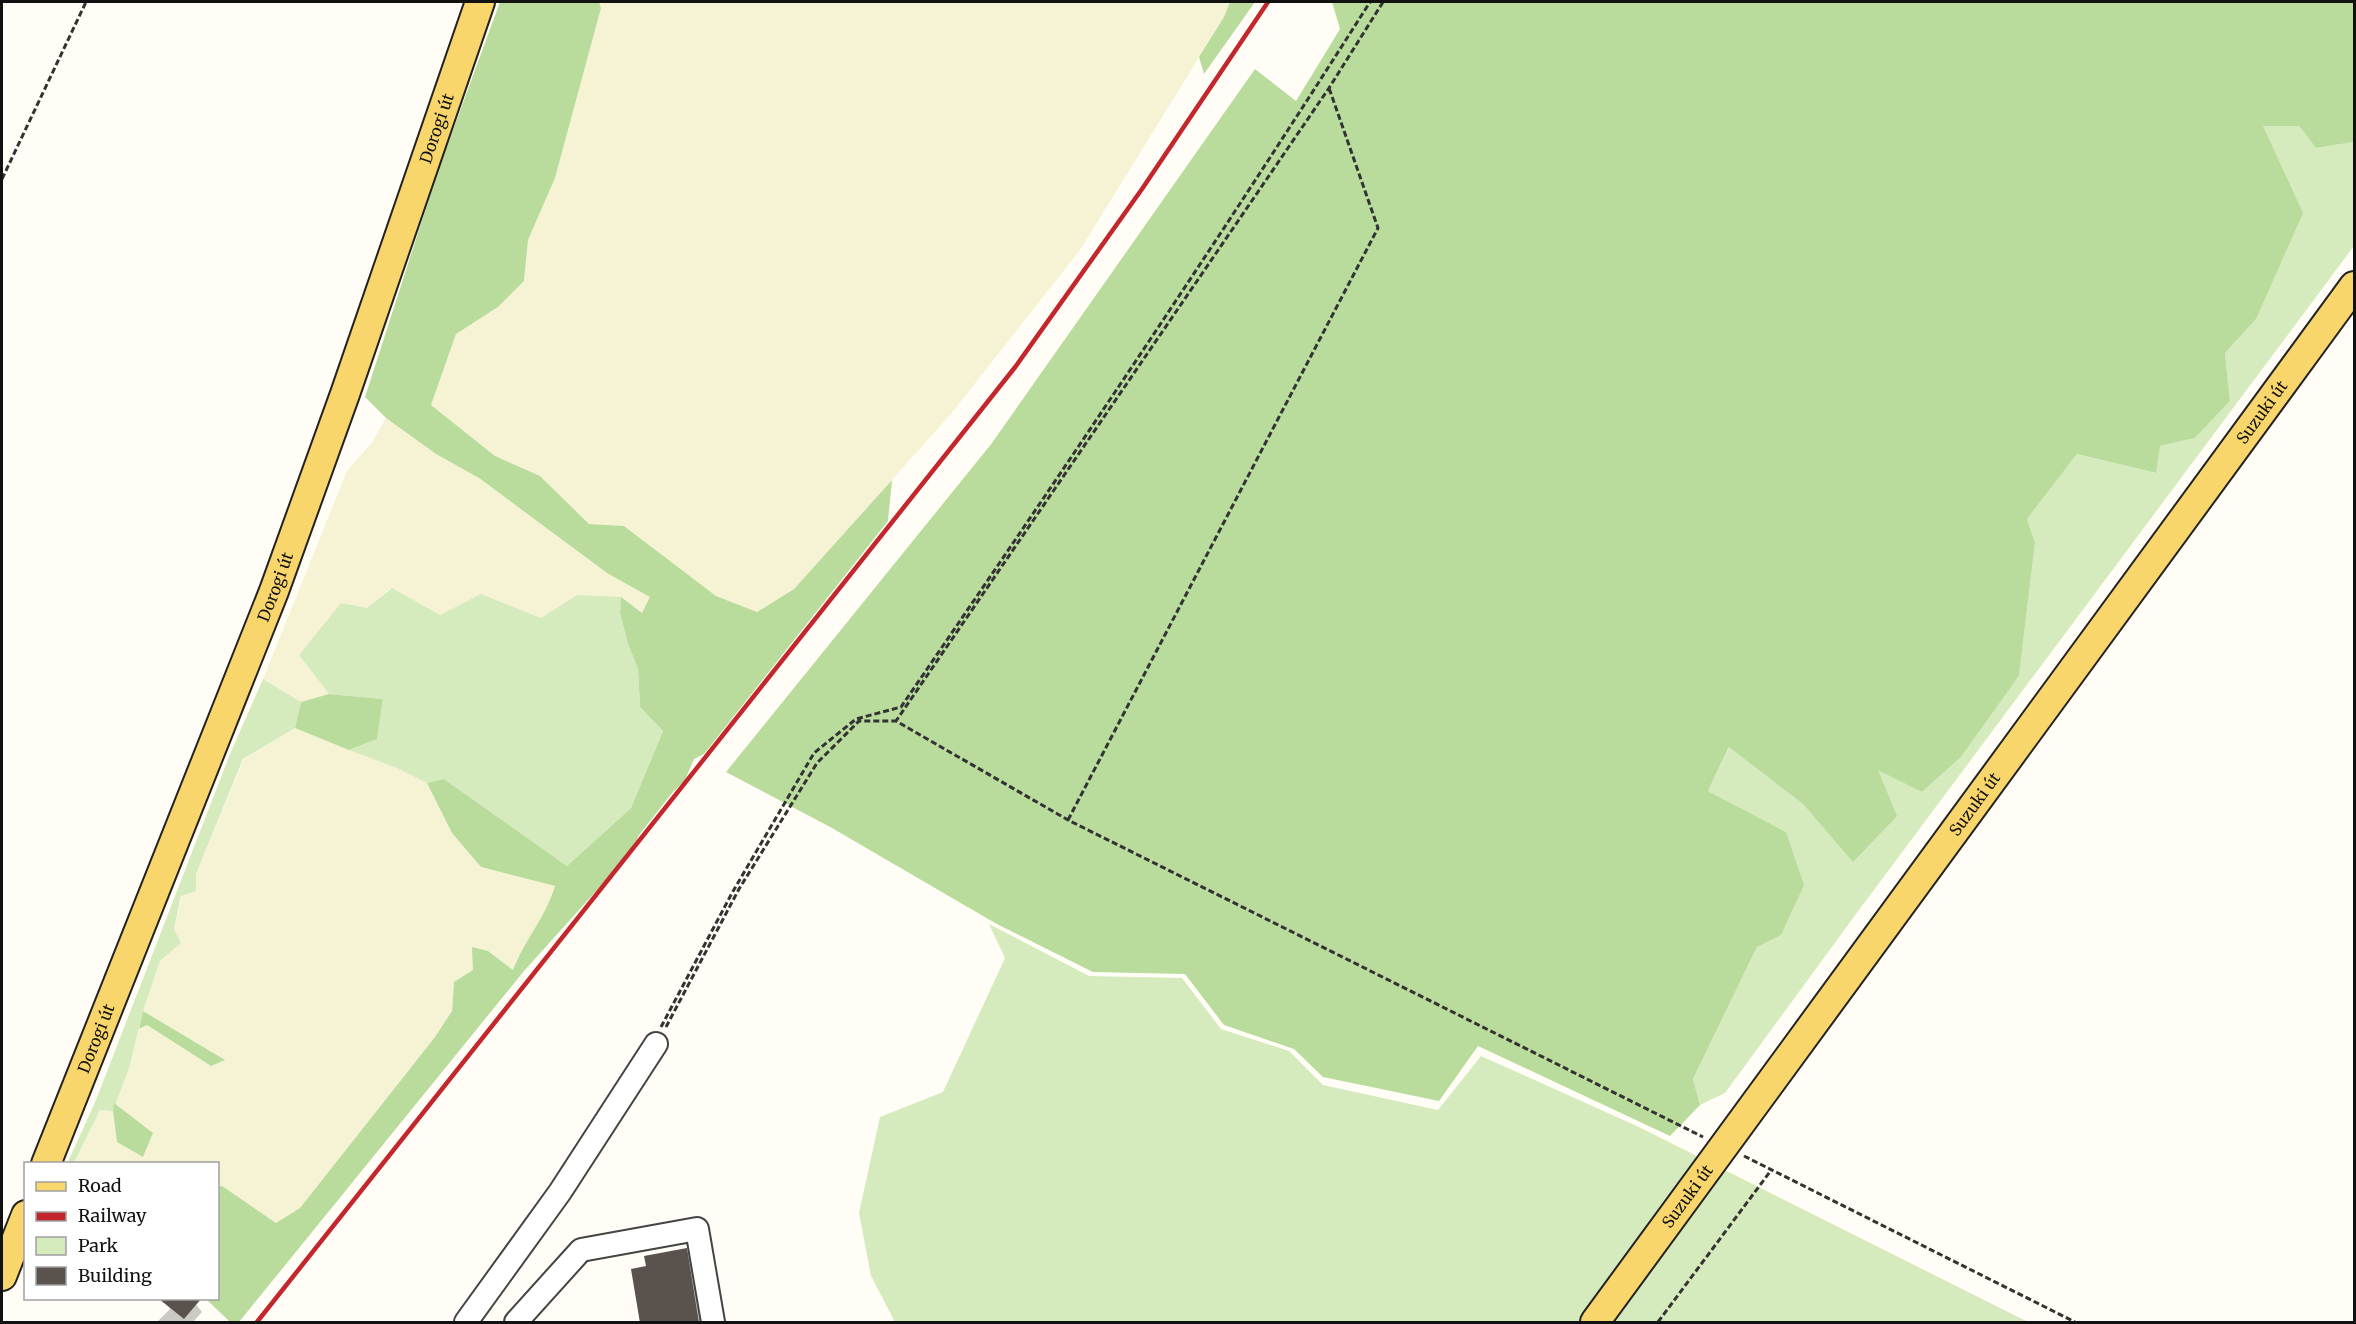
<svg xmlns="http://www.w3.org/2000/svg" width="2356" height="1324" font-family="Merriweather,serif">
<rect width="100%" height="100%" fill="#fffdf5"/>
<path fill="#f6f3d4" d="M599,2H1230L1224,17L1080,250L951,414L794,589L757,612L716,596L624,526L589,524L540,476L495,456L431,405L456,334L498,307L524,281L528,240L555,178L601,8Z
M386,418L436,454L479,478L607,573L651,597L642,613L577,595L541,618L481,594L440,616L391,588L367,608L299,655L329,694L301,702L263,679L347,471L373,441Z
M295,728L397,768L427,783L452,833L481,867L555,886L546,912L517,959L513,970L488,951L473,970L454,982L452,1011L435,1037L300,1208L276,1223L222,1187H218V1164H74L100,1110L113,1111L118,1142L143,1157L152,1133L114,1103L130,1065L139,1029L147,1025L211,1066L224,1060L143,1011L160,961L181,943L174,929L182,896L196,891V874L244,759Z"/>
<path fill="#d5ebbd" d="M2263,126H2299L2316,148L2354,142V246L1856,914L1725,1093L1700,1105L1693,1079L1757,947L1781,935L1786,832L1708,791L1730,746L1803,804L1853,861L1878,769L1922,792L1961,757L2019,676L2035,543L2027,519L2077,454L2155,473L2160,446L2195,438L2230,401L2225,353L2256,319Z
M392,588L440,615L481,594L541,618L577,595L621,597L620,613L628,644L638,669L640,707L663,731L631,808L567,866L444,779L427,783L397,768L349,750L377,739L383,699L329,694L299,655L341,603L367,608Z
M263,679L301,702L295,728L243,759L196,874V891L181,896L174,929L181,943L160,961L143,1011L130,1065L113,1111L100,1110L74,1163L67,1164L96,1100L230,754Z
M989,924L1089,976L1182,978L1221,1029L1289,1051L1323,1085L1438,1110L1481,1056L1639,1127L2028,1322H895L871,1276L859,1213L880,1117L943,1092L1005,958Z"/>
<path fill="#b9dc9c" d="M500,2H599L601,8L555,178L528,240L524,281L498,307L456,334L431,405L495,456L540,476L589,524L624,526L716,596L757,612L794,589L892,480L888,521L704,754L694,759L685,780L672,793L639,835L632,851L524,971L239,1322H230L206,1299L218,1298V1187L222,1186L276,1223L300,1208L435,1037L452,1011L454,982L473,970L472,947L488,951L513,970C525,939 545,919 555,886L481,867L452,833L427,783L444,779L567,866L631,808L663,731L640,707L638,669L628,644L620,613L621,597L642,613L650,597L607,573L479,478L436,454L386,418L365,397L438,171Z
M1230,2H1255L1204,74L1199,57L1224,17Z
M1332,2H2354V142L2316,148L2299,126H2263L2303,213L2256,319L2225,353L2230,401L2195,438L2160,446L2156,473L2077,454L2027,519L2035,543L2019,676L1961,757L1922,792L1878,770L1897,816L1853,862L1803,804L1729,747L1708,791L1786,832L1804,885L1781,935L1757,947L1693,1079L1700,1105L1670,1136L1478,1046L1439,1101L1323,1077L1294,1049L1224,1025L1185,974L1093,972L995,923L832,828L726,772L992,443L1255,69L1296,101L1340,29Z
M329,694L383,699L377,739L349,750L295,728L301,702Z
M143,1011L225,1060L211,1066L147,1025L139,1029Z
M114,1103L153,1133L143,1157L117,1142L113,1111Z"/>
<path fill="#0003" d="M686,1250L702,1277L710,1322H642L648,1268Z
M172,1298H191L202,1312L193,1322H157L170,1309L167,1304Z"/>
<path fill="#5a524d" d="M687,1248L699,1323H640L631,1269L646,1266L644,1256Z
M159,1299H201L184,1319Z"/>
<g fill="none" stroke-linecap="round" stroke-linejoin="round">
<g stroke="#444" stroke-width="26">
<path id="minor" d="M466,1322L560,1192L656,1044
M516,1322L581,1250L697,1229L713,1322"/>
</g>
<g stroke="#222" stroke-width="32">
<g id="major">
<path id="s1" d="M46,1164L274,591L345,394L480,2"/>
<path d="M2,1276L26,1215"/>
<path id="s2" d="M1595,1322L2354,286"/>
</g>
</g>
<path stroke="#333" stroke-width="3" stroke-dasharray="6 3" stroke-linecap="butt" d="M1383,2L1329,88L896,721L1068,820L1703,1137
M2,179L86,2
M1068,820L1378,228L1329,88
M661,1027L732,893L814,753L856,719L901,707C1061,474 1219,240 1370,2
M666,1027L739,889L817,763L859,721H896
M1744,1156L2075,1322
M1658,1322L1772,1169"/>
<use href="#minor" stroke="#fff" stroke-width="22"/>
<use href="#major" stroke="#f9d66b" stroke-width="28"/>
<path stroke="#c4262e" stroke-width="4.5" d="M257,1322L1016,366L1142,189L1268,2"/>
</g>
<g text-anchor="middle" stroke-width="6" stroke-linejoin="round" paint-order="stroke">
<g font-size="16" fill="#111" stroke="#fff">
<text dy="6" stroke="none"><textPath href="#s1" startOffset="1107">Dorogi út</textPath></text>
<text dy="6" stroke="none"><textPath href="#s2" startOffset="1128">Suzuki út</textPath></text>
<text dy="6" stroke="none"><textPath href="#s1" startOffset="621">Dorogi út</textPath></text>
<text dy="6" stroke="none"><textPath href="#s2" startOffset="642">Suzuki út</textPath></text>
<text dy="6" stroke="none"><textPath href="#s1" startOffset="135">Dorogi út</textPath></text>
<text dy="6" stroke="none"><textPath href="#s2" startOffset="156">Suzuki út</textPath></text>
</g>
</g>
<rect width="2356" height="1324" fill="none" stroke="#111111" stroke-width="6"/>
<rect x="24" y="1162" width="195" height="138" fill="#ffffff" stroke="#a0a0a0" stroke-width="1.5"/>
<rect x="36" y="1182" width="30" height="9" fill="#f9d66b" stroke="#a0a0a0" stroke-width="1.5"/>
<text x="78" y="1192" font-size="18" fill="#111111">Road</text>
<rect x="36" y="1212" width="30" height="9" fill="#c4262e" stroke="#a0a0a0" stroke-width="1.5"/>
<text x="78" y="1222" font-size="18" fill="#111111">Railway</text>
<rect x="36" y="1237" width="30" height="18" fill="#d5ebbd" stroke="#a0a0a0" stroke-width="1.5"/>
<text x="78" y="1252" font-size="18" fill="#111111">Park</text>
<rect x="36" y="1267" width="30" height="18" fill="#5a524d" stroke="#a0a0a0" stroke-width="1.5"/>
<text x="78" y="1282" font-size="18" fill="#111111">Building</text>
</svg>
